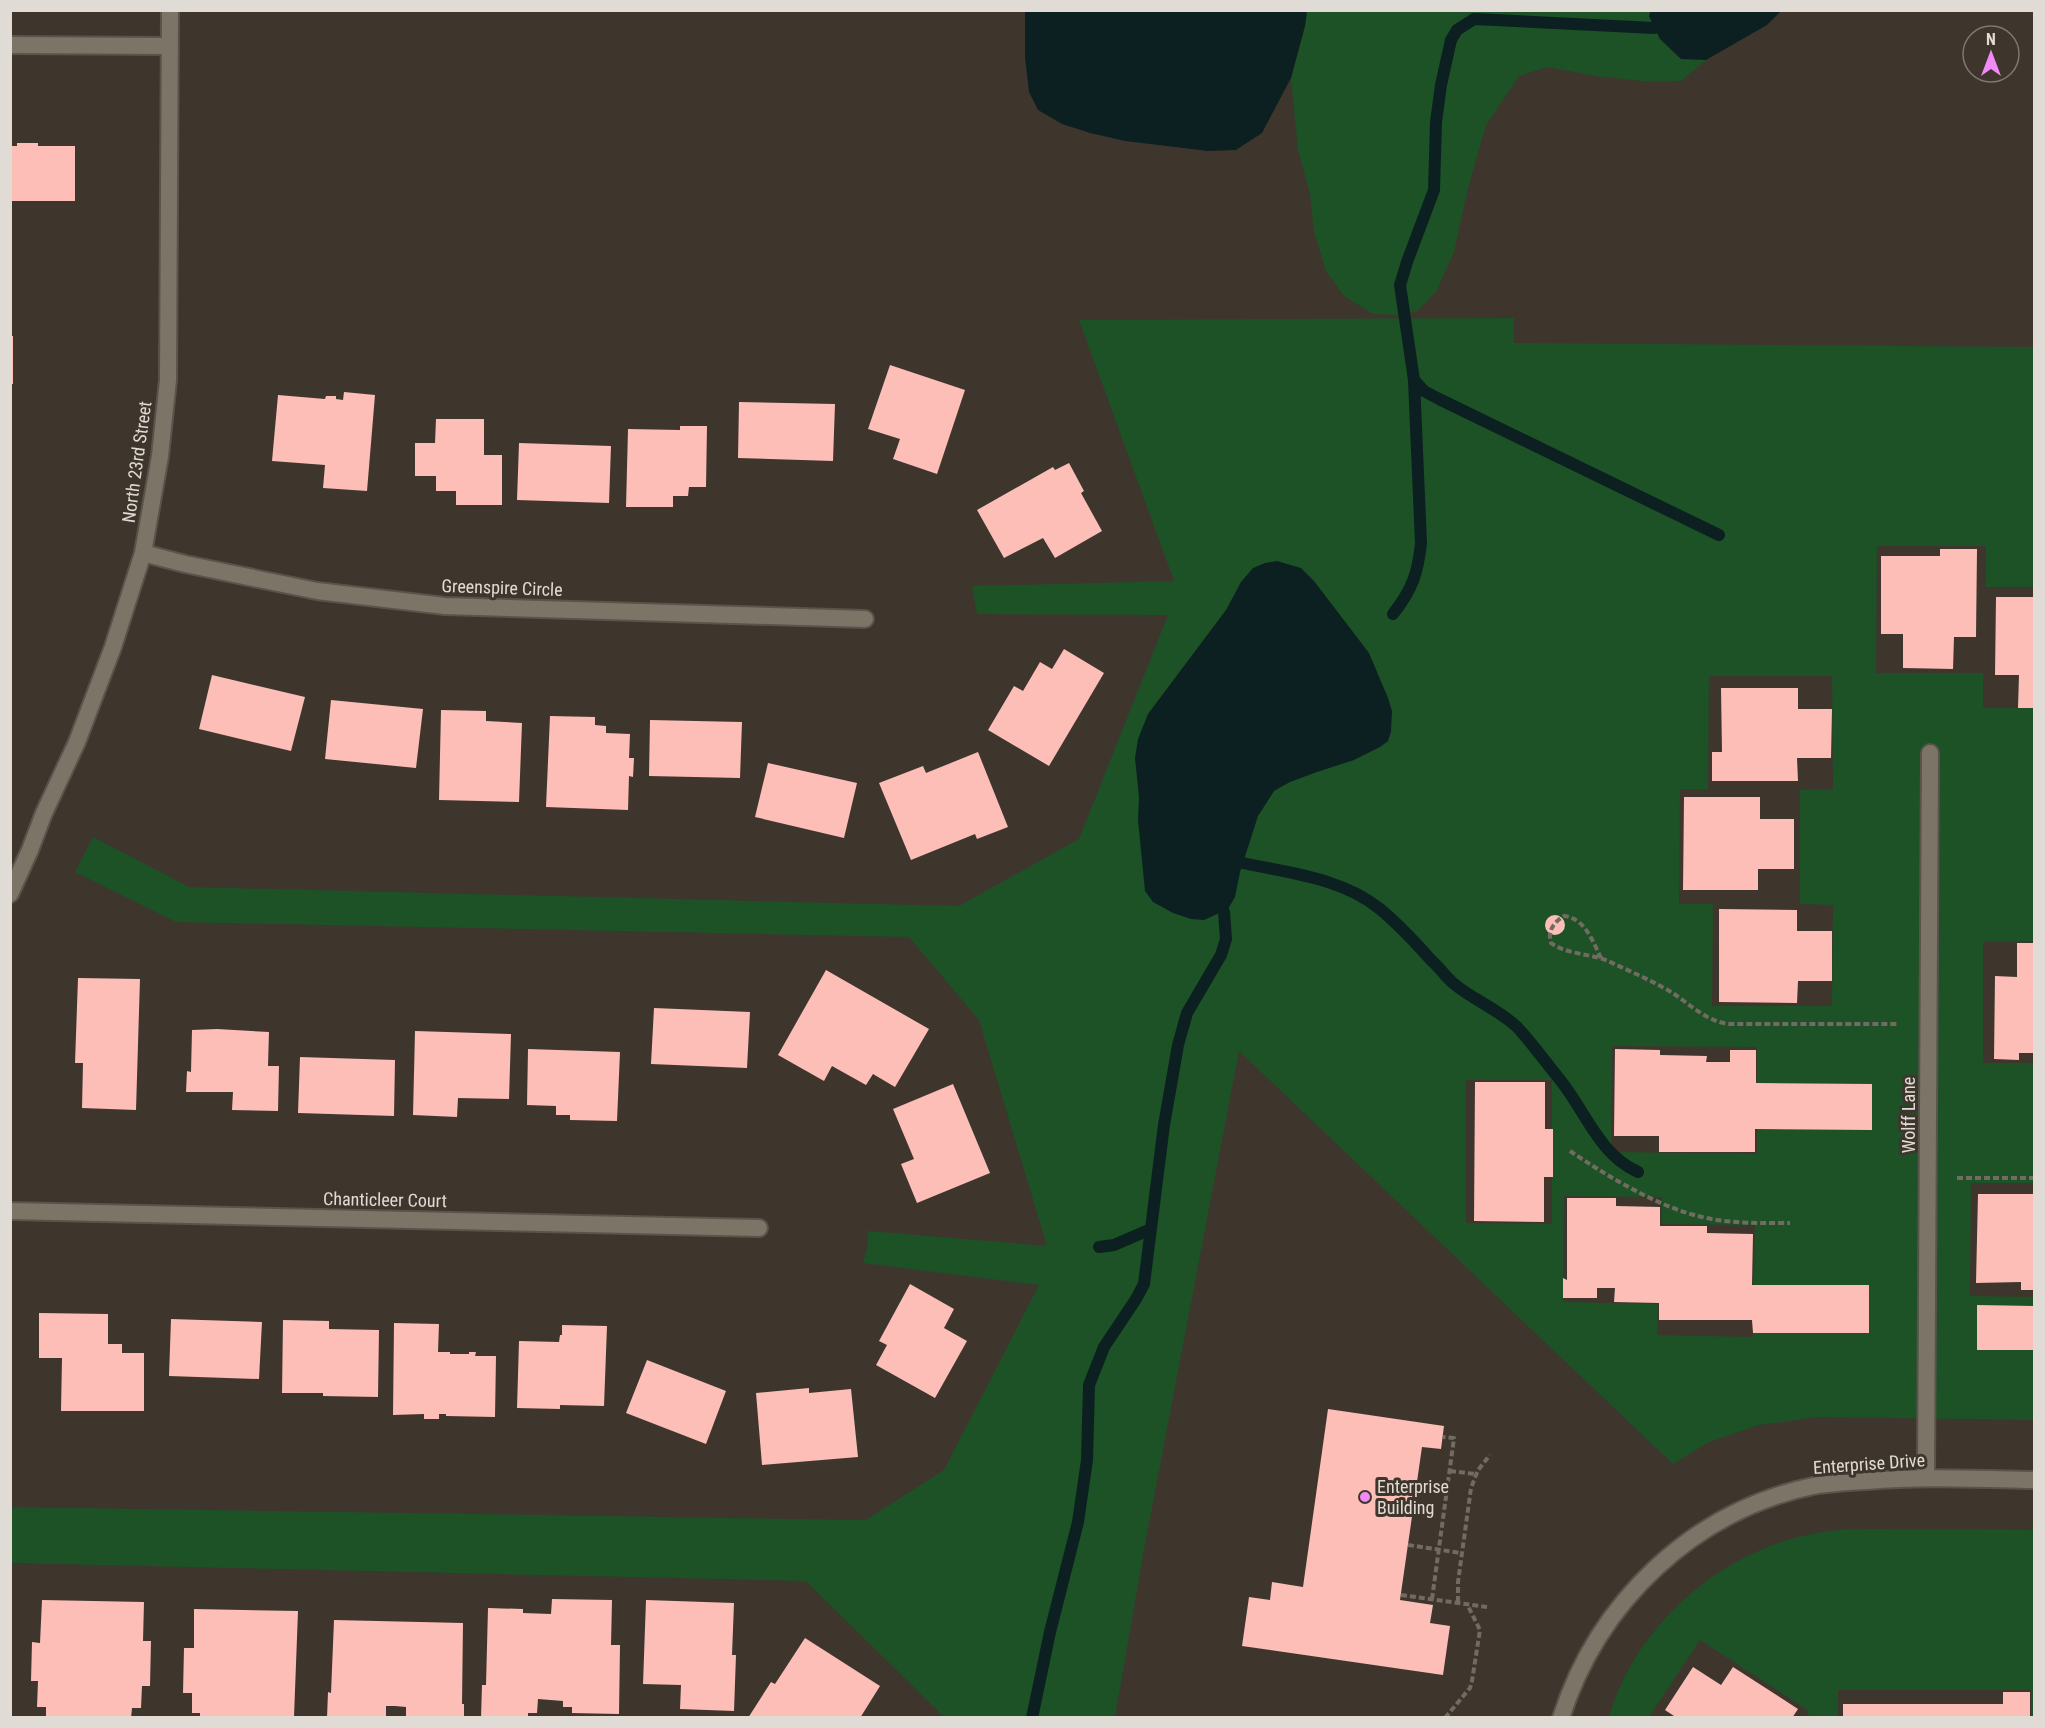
<svg xmlns="http://www.w3.org/2000/svg" width="2045" height="1728" font-family="'Roboto Condensed',sans-serif">
<rect width="100%" height="100%" fill="#3e362c"/>
<path fill="#1c5226" fill-rule="evenodd" d="M1307,10L1651,11L1649,16L1660,39L1681,59L1706,60L1681,81L1651,82L1596,76L1547,67L1519,76L1486,125L1468,188L1454,252L1436,292L1418,311L1397,315L1373,314L1344,296L1326,271L1314,232L1310,194L1298,150L1291,78L1305,26Z
M1514,318V343L2034,347V587H1986V546H1877L1876,673H1983V708H2034V941L1983,942V1063H2034V1183H1971L1970,1296L2034,1297V1420L1819,1417L1759,1425L1709,1442L1673,1464L1239,1051L1143,1555L1115,1717H944L806,1581L11,1563V1507L866,1520L944,1470L1039,1285L863,1263L867,1248L868,1231L1047,1246L979,1020L909,937L176,922L75,872L93,837L189,887L959,906L1079,839L1168,615L977,614L972,586L1174,581L1079,320ZM1709,676H1832L1833,789L1800,790V904L1833,905L1832,1006H1712L1713,904H1679L1680,789H1708ZM1612,1046L1757,1047V1154L1611,1152ZM1466,1080H1552V1224L1466,1223ZM1564,1196L1662,1197V1224L1755,1225L1753,1337L1657,1335L1658,1304L1563,1302Z
M1869,1529L2034,1530V1717H2031V1690H1838V1717H1806L1809,1711L1700,1640L1649,1717H1609C1636,1623 1726,1546 1823,1532C1838,1529 1854,1530 1869,1529Z"/>
<path fill="#0d2021" d="M1651,10H1781V11L1767,25L1706,60L1681,59L1660,39L1649,16Z
M1025,11V10L1307,11L1305,26L1291,78L1262,133L1236,150L1208,151L1125,141L1090,133L1062,124L1038,110L1029,92L1025,57Z
M1277,561L1301,568L1314,581L1369,653L1388,698L1392,711L1391,732L1388,741L1380,747L1354,760L1317,772L1290,782L1274,791L1258,816L1240,872L1235,897L1228,909L1204,920L1191,919L1173,913L1153,902L1145,891L1138,820L1139,797L1135,758L1138,739L1148,714L1226,610L1241,582L1253,568L1265,563Z"/>
<g fill="none" stroke-linecap="round" stroke-linejoin="round">
<path stroke="#0d2021" stroke-width="12" d="M1414,380L1424,391L1439,399L1719,535
M1393,614C1412,590 1418,573 1421,543L1414,380L1400,285L1407,262L1434,190L1436,122L1441,85L1451,40L1457,30L1474,19L1654,28
M1243,863C1289,873 1342,878 1380,909C1398,924 1415,942 1431,960C1439,967 1445,976 1453,983C1473,1000 1498,1009 1517,1027C1531,1042 1544,1060 1557,1076C1585,1109 1597,1153 1638,1172
M1099,1247L1114,1245L1151,1229
M1032,1718L1050,1632L1078,1522L1087,1460L1089,1385L1104,1347L1136,1299L1144,1284L1164,1125L1178,1045L1187,1013L1221,955L1226,939L1224,912"/>
</g>
<path fill="#fcbeb6" d="M17,143H38V146H75V201H10V146H17Z
M10,336H13V384H10Z
M890,365L965,390L937,474L893,459L900,439L868,429Z
M344,392L375,395L367,491L323,488L325,465L272,461L278,395L325,399L326,396H336V399L343,400Z
M739,402L835,404L833,461L738,458Z
M436,419H484V455H502V505H456V491H436V476H415V443H435Z
M680,426H707L706,487H689L688,496H673V507H626L628,429L680,430Z
M519,443L611,446L609,503L517,500Z
M1069,463L1084,491L1081,493L1102,531L1055,558L1043,538L1004,558L977,510L1053,467L1055,470Z
M1940,549H1977L1976,637H1954L1953,669L1903,668V634H1881V556H1940Z
M1996,597H2034V708H2018L2019,675H1995Z
M1064,649L1104,673L1049,766L988,730L1014,686L1023,691L1040,662L1052,669Z
M212,675L305,697L291,751L199,729Z
M1721,688H1798V709H1832L1831,758H1797L1798,781H1712V752H1722Z
M331,700L423,709L416,768L325,759Z
M441,710L486,711V721L522,723L519,802L439,800Z
M550,716L595,717V725L606,726V733L630,734L629,758H634L633,777L629,776L628,810L546,807Z
M650,720L742,722L740,778L649,776Z
M978,752L1008,827L977,839L975,834L911,860L879,783L923,766L926,773Z
M768,763L857,783L844,838L755,817Z
M1684,797H1760V819H1794V869H1758V890H1683Z
M1719,909L1797,910V931H1832V981H1798L1797,1003L1719,1002Z
M1545 925a10 10 0 1 1 20 0a10 10 0 1 1-20 0Z
M2017,943H2034V1053H2019V1060L1994,1059L1995,976L2017,977Z
M826,970L929,1029L895,1087L873,1074L866,1085L832,1066L824,1081L778,1055Z
M78,978L140,979L136,1110L82,1108L83,1063H75Z
M654,1008L750,1012L747,1068L651,1064Z
M217,1029L269,1032L268,1066H279L278,1111L232,1110L233,1092H186L187,1071L191,1072L192,1030Z
M415,1031L511,1034L509,1099L458,1098L457,1117L413,1115Z
M528,1049L620,1052L617,1121L570,1120V1115H556V1106L527,1105Z
M1615,1049L1660,1050V1055L1707,1056L1706,1062H1730V1050H1756V1083L1872,1084V1130L1755,1129V1152H1659V1136H1614Z
M300,1057L395,1060L394,1116L298,1113Z
M1475,1082H1545V1129H1553V1177H1544V1222L1474,1221Z
M953,1084L990,1173L917,1203L901,1164L914,1159L893,1109Z
M1978,1194H2034V1290H2021V1282L1976,1283Z
M1567,1198H1616V1206L1660,1207V1226H1707V1233L1753,1234L1752,1285H1869V1333H1753L1752,1320H1659V1303L1614,1302L1615,1288H1597V1298H1563V1278L1567,1280Z
M910,1284L954,1309L944,1328L967,1341L935,1398L876,1365L887,1345L879,1341Z
M1977,1305L2034,1306V1350H1977Z
M39,1313L108,1314V1344H122V1353H144V1411H61L62,1358H39Z
M171,1319L262,1322L259,1379L169,1376Z
M283,1320L329,1321V1329L379,1330L378,1397L323,1396V1393H282Z
M394,1323L439,1324L438,1352H450V1354H469V1352H476L475,1356H496L495,1417L446,1416V1414H439V1419H424V1414L393,1415Z
M562,1325L607,1326L604,1406L560,1405V1409L517,1408L519,1341L559,1342L560,1335H562Z
M647,1360L726,1391L706,1444L626,1413Z
M809,1388V1393L851,1389L858,1457L762,1465L756,1393Z
M1328,1409L1444,1426L1441,1449L1422,1447L1400,1600L1433,1605L1430,1623L1450,1626L1443,1675L1242,1646L1249,1597L1270,1600L1272,1582L1303,1587Z
M552,1599L612,1600L611,1645H620L619,1714L572,1713V1707H563V1701L538,1699L537,1713H528V1718H481L482,1685H486L488,1608L523,1609V1613L551,1614Z
M42,1600L144,1602L143,1641H151L150,1686H142L141,1708H132L131,1718H46V1707H37L38,1681H31L32,1642L40,1643Z
M646,1600L734,1603L732,1655H736L734,1711L680,1709L681,1685L643,1684Z
M194,1609L298,1611L294,1717L200,1718V1713H192V1693H183L184,1648H194Z
M334,1620L463,1623L462,1704H464V1718H406V1707L395,1706H386V1718H327L328,1692L331,1693Z
M805,1638L880,1686L860,1718H748L771,1682L775,1684Z
M1693,1667L1721,1685L1733,1667L1798,1709L1792,1718H1677L1665,1710Z
M2003,1692H2030V1718H1843V1704H2003Z"/>
<g fill="none" stroke-linecap="round" stroke-linejoin="round">
<g stroke="#59534a" stroke-width="20">
<path id="service" d="M1926,1478L1930,753"/>
</g>
<g stroke="#59534a" stroke-width="20">
<path id="minor" d="M10,45L170,46
M143,553L185,564L317,591L445,606L865,619
M10,894L30,850L44,813L77,742L113,647L143,553L160,456L168,380L170,10
M10,1211L759,1228
M1561,1718C1598,1602 1693,1511 1813,1486C1830,1483 1849,1482 1867,1481C1923,1476 1979,1479 2034,1480"/>
</g>
<path stroke="#726b62" stroke-width="4" stroke-dasharray="6 3" stroke-linecap="butt" d="M1601,958C1593,942 1585,918 1564,916C1554,922 1547,931 1551,943C1568,955 1589,953 1608,961C1629,971 1651,980 1671,992C1690,1004 1708,1023 1731,1024H1899
M1570,1151C1607,1176 1658,1207 1702,1217C1731,1224 1760,1223 1790,1223
M1957,1178H2034
M1450,1471L1475,1474
M1408,1545L1461,1553
M1401,1595L1487,1607
M1432,1599L1454,1438L1443,1437
M1458,1602V1582L1471,1488L1478,1470L1490,1455
M1445,1718L1470,1688L1472,1681L1480,1630L1467,1604"/>
<use href="#service" stroke="#7d7468" stroke-width="16"/>
<use href="#minor" stroke="#7d7468" stroke-width="16"/>
</g>
<circle fill="#f18af4" stroke="#3e362c" stroke-width="2" cx="1365" cy="1497" r="6"/>
<g text-anchor="middle" stroke-width="6" stroke-linejoin="round" paint-order="stroke">
<g font-size="18" fill="#e0dbd4" stroke="#3e362c">
<text transform="translate(137 462) rotate(-82)" y="6">North 23rd Street</text>
<text transform="translate(502 588) rotate(2)" y="6">Greenspire Circle</text>
<text transform="translate(1909 1115) rotate(-90)" y="6">Wolff Lane</text>
<text transform="translate(385 1200) rotate(1)" y="6">Chanticleer Court</text>
<text transform="translate(1869 1464) rotate(-4)" y="6">Enterprise Drive</text>
</g>
<g font-size="18" fill="#e0dbd4" stroke="#3e362c" text-anchor="start">
<text x="1377" y="1493">Enterprise<tspan x="1377" dy="21">Building</tspan></text>
</g>
</g>
<rect width="2045" height="1728" fill="none" stroke="#e0dbd4" stroke-width="24"/>
<g transform="translate(1991 54)"><circle r="28" fill="#3e362c" stroke="#7f786f" stroke-width="1.5"/>
<path d="M0-4.5L10 22L0 15L-10 22Z" fill="#f18af4"/>
<text y="-9" font-size="16" font-weight="bold" text-anchor="middle" fill="#e0dbd4">N</text>
</g>
</svg>
